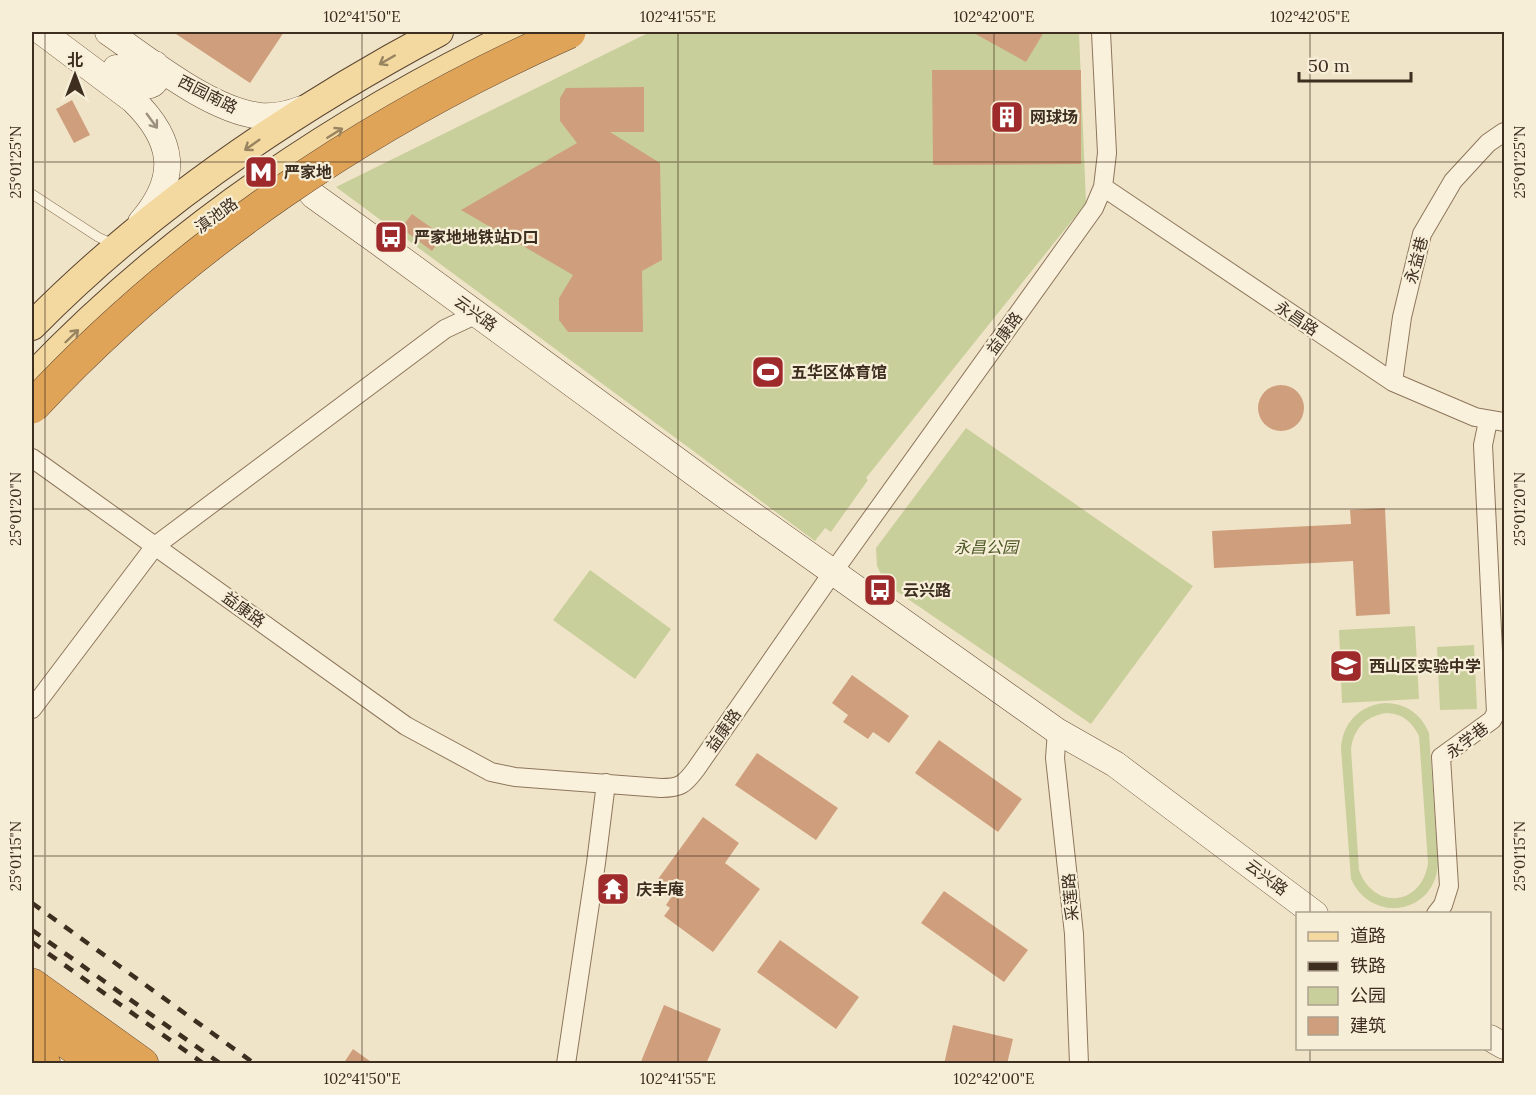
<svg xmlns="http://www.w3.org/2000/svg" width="1536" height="1095" font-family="Lora,'Noto Sans SC',serif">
<rect width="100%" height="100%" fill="#f0e4c8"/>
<path fill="#c9cf9b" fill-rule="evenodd" d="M650,32H1079L1086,203L866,478L868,480L831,532L825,528L815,541L336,187Z
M966,428L1193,586L1091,724L886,584L877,566L876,548Z
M590,570L671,629L635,679L553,620Z
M1415,626L1419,699L1342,703L1339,630Z
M1474,645L1477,709L1440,710L1437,647Z
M1385,703C1406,703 1421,714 1429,733L1438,863C1436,914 1372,925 1351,879L1341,749C1342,723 1360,705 1385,703ZM1386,713C1402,713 1412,722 1419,736L1428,863C1422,906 1374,911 1359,870L1351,749C1354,728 1365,717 1386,713Z"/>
<path fill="#cf9f7d" d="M173,32H284L250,83Z
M972,32H1044L1026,62Z
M932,70H1081V164L933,165Z
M644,87V132H610L660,163L662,260L642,271L643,332H568L559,320V298L573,275L461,210L577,143L560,121V98L566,88Z
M72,100L90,135L74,143L56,109Z
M412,214L443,236L432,251L401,228Z
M1258 408a23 23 0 1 1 46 0a23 23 0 1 1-46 0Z
M1385,508L1390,614L1356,616L1353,561L1214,568L1212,531L1351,524L1350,510Z
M852,675L909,716L889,743L873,732L868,739L843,722L848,715L832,703Z
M939,740L1022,799L998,832L915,773Z
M757,753L838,808L816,840L735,785Z
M703,817L739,843L725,863L760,889L713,952L664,916L670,908L666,905L670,899L653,886Z
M944,891L1028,950L1004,982L921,923Z
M780,940L859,997L836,1029L757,972Z
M664,1005L721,1029L706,1064H640Z
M953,1025L1013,1039L1007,1064H944Z
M353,1049L374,1064H343Z"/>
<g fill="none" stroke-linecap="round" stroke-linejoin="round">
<g stroke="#8d765c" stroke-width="10">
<path id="lane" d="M32,194L98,237L115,245"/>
</g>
<g stroke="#8d765c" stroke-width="20">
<path id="street" d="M1103,187L1393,382L1475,417L1504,422
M1393,382L1402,317L1422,234L1453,181L1488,143L1504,132
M32,458L406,726L491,772L515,777L661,788C680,788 684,785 696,769L833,572L1094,208L1103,187L1107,153L1101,32
M32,709L155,546L445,329L477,314
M1057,731L1055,758L1074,934L1079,1064
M1436,914L1443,905L1449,886L1441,757L1492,720L1496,713L1483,445L1488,421
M566,1064L596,863L606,783"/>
</g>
<g stroke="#6f573f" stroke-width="27">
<path id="secondary" d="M42,32L133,100C174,140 180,177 141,222
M108,32C149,60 211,111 261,116C275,117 289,114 302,109
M116,68C126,75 149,97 157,78C160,73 158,69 155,64
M288,167L314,196L381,244L723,494L1057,731L1115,764L1315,914
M1490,1038L1504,1046"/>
</g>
<g stroke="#5b4430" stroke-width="30">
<path id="primary" d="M32,326C150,206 291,111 439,32
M32,377C170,232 339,119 519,32"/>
</g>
<g stroke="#5b4430" stroke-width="34">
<path id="highway" d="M32,985L142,1064
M32,1017L98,1064
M32,1055L44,1064"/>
</g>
<use href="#lane" stroke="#faf1dc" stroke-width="9"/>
<use href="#street" stroke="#faf1dc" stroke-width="18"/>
<use href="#secondary" stroke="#faf1dc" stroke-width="26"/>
<use href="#primary" stroke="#f3d9a0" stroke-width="28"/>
<use href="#highway" stroke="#e0a458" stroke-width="33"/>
<path stroke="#3d2e20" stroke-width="4.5" stroke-dasharray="10 10" stroke-linecap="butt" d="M32,903L255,1064
M32,930L221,1064
M32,942L204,1064"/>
<g stroke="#5b4430" stroke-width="34" stroke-linecap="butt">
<path id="highway-bridge" d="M32,407C182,246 368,121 569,32"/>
</g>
<use href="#highway-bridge" stroke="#e0a458" stroke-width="33"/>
</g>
<defs><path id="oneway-shaft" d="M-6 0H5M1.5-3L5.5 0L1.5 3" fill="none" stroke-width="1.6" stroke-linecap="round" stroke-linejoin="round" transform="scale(1.5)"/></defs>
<g stroke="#988460">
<use href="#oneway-shaft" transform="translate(387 60) rotate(150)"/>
<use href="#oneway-shaft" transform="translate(335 133) rotate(-32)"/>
<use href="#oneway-shaft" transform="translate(252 145) rotate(145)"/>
<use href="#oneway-shaft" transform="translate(72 336) rotate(-44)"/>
</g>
<use stroke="#9c907e" href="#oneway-shaft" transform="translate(152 121) rotate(54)"/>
<path fill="none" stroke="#3d2e20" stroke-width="1.5" stroke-opacity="0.45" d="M45,32V1064M362,32V1064M678,32V1064M994,32V1064M1310,32V914M32,162H1504M32,509H1504M32,856H1504M1310,1048V1064"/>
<defs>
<g id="building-square" transform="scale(1.725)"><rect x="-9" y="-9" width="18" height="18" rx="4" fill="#9e2a2b" stroke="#f7eed8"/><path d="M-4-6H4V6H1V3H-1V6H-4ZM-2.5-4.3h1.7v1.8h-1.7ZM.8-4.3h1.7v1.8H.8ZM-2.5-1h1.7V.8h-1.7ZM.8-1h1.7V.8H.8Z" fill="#fff"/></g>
<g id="metro-square" transform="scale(1.725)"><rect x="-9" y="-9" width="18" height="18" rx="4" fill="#9e2a2b" stroke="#f7eed8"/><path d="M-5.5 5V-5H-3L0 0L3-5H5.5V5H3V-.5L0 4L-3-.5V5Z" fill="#fff"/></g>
<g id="bus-square" transform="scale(1.725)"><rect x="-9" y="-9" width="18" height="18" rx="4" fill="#9e2a2b" stroke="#f7eed8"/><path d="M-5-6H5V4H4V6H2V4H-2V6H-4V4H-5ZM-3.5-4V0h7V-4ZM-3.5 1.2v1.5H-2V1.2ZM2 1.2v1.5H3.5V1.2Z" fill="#fff"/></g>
<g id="stadium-square" transform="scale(1.725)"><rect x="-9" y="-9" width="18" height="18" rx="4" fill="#9e2a2b" stroke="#f7eed8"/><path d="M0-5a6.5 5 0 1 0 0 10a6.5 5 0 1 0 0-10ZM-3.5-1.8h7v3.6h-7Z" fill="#fff"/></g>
<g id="school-square" transform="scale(1.725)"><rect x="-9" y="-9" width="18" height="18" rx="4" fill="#9e2a2b" stroke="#f7eed8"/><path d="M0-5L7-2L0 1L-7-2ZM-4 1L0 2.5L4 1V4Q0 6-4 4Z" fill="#fff"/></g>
<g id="temple-square" transform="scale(1.725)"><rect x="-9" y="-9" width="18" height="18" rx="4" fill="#9e2a2b" stroke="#f7eed8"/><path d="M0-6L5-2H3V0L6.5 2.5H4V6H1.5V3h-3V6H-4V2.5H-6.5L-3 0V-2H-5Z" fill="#fff"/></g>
</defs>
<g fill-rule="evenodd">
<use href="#building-square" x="1007" y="117"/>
<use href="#metro-square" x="261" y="172"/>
<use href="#bus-square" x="391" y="237"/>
<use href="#stadium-square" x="768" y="372"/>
<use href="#bus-square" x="880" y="590"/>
<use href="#school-square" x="1346" y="666"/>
<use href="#temple-square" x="613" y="889"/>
</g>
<g text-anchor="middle" stroke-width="4.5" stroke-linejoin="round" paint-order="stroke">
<g font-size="16" fill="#3d2e20" stroke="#f7eed8">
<text transform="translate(208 94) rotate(27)" y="6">西园南路</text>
<text transform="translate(216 215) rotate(-36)" y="6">滇池路</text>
<text transform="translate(1416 260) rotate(-75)" y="6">永益巷</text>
<text transform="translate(476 313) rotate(36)" y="6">云兴路</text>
<text transform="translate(1297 318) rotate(34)" y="6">永昌路</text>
<text transform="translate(1004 333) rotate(-54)" y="6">益康路</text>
<text transform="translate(244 609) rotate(36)" y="6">益康路</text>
<text transform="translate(723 730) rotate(-55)" y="6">益康路</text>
<text transform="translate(1467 740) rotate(-37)" y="6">永学巷</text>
<text transform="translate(1267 877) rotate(37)" y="6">云兴路</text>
<text transform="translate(1070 897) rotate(-95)" y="6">采莲路</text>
</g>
<g font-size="16" font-weight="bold" fill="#3d2e20" stroke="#f7eed8" text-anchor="start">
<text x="1030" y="123">网球场</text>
<text x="284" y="178">严家地</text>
<text x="414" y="243">严家地地铁站D口</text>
<text x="791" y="378">五华区体育馆</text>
<text x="903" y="596">云兴路</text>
<text x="1369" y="672">西山区实验中学</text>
<text x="636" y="895">庆丰庵</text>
</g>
<g font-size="16" font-style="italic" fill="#4d5a26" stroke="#f7eed8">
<text x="986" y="553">永昌公园</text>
</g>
</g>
<rect width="1536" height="1095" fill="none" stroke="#f7eed8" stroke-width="66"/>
<rect x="1296" y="912" width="195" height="138" fill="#f7eed8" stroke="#ada18e" stroke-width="1.5"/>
<rect x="1308" y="932" width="30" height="9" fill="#f3d9a0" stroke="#ada18e" stroke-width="1.5"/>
<text x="1350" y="942" font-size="18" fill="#3d2e20">道路</text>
<rect x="1308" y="962" width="30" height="9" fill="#3d2e20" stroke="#ada18e" stroke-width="1.5"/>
<text x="1350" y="972" font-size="18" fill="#3d2e20">铁路</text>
<rect x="1308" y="987" width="30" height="18" fill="#c9cf9b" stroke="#ada18e" stroke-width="1.5"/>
<text x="1350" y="1002" font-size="18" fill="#3d2e20">公园</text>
<rect x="1308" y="1017" width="30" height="18" fill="#cf9f7d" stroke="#ada18e" stroke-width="1.5"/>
<text x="1350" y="1032" font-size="18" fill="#3d2e20">建筑</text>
<g transform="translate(75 75)" stroke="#f7eed8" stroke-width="4.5" paint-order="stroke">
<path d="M0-4.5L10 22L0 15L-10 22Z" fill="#3d2e20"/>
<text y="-9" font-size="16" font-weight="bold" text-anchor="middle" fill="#3d2e20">北</text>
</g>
<path d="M1299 72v9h112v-9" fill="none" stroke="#3d2e20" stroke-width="3"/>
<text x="1308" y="72" font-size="18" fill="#3d2e20" stroke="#f7eed8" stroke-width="4.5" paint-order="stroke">50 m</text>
<rect x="33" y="33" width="1470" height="1029" fill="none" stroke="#3d2e20" stroke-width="2"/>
<g font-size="15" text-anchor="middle" fill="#3d2e20">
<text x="362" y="22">102°41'50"E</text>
<text x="678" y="22">102°41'55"E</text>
<text x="994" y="22">102°42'00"E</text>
<text x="1310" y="22">102°42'05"E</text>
<text transform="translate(16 162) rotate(-90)" y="5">25°01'25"N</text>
<text transform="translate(1520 162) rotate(-90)" y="5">25°01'25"N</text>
<text transform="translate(16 509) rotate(-90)" y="5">25°01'20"N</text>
<text transform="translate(1520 509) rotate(-90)" y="5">25°01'20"N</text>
<text transform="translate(16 856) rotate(-90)" y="5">25°01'15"N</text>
<text transform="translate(1520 856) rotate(-90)" y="5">25°01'15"N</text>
<text x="362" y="1084">102°41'50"E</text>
<text x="678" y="1084">102°41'55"E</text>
<text x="994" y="1084">102°42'00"E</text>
</g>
</svg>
